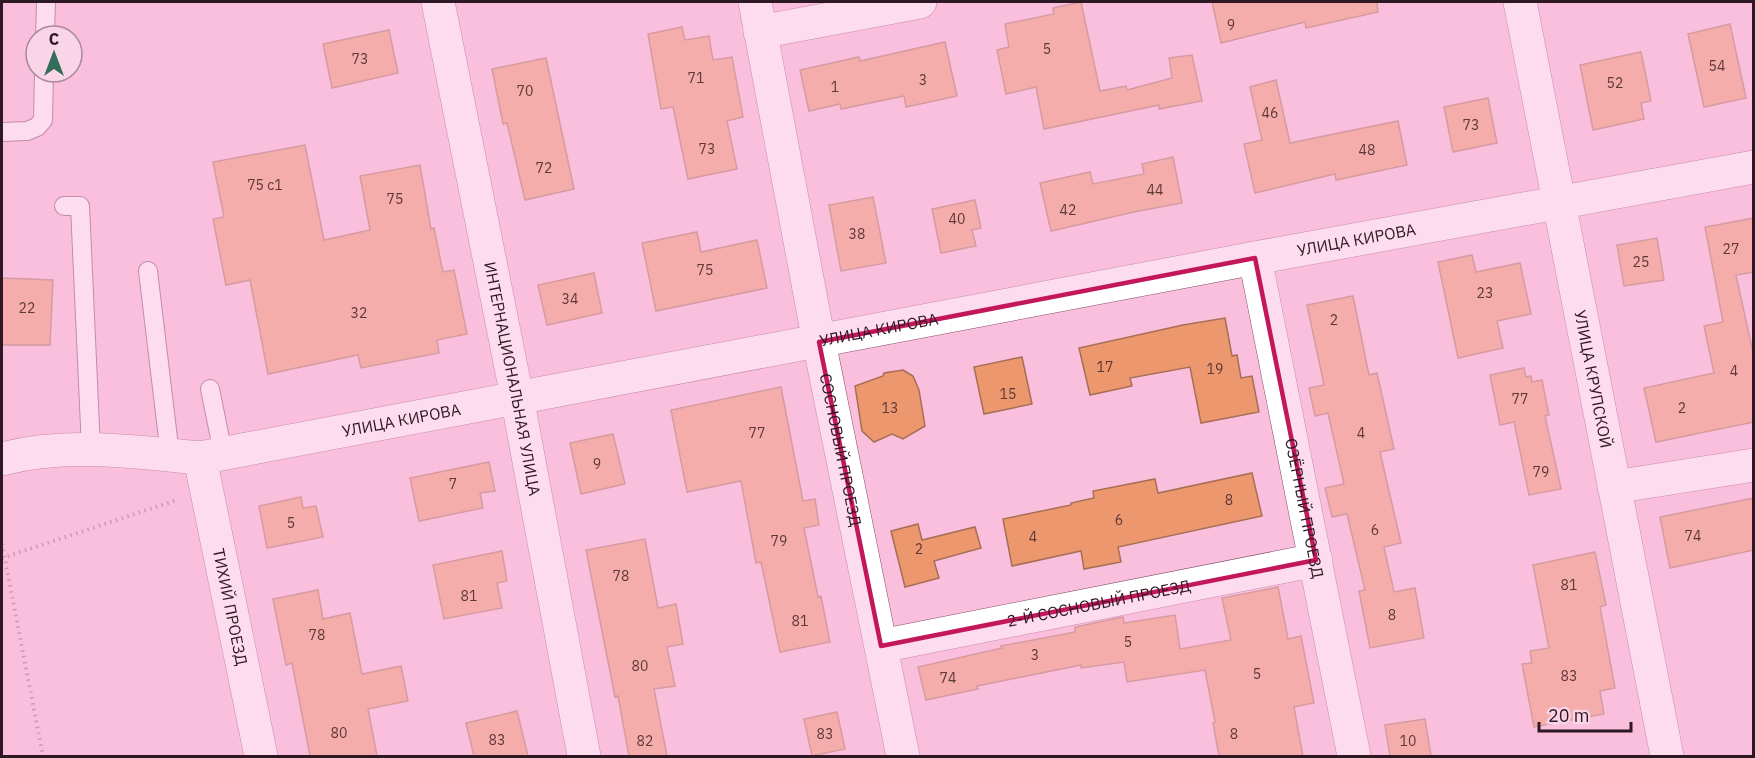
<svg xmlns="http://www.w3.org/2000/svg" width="1755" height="758" font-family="'IBM Plex Sans',sans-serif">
<rect width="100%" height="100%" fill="#fbbfde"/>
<path fill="#ec976d" stroke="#a66f55" stroke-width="1.5" d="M1081,2L1100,91L1126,86L1127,90L1172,78L1169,58L1192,55L1202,101L1159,109V105L1044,129L1036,87L1006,94L997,50L1009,47L1005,24L1054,14L1053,8Z
M1212,2H1377L1378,12L1306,28L1305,22L1221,43Z
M1730,24L1746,98L1704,107L1688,34Z
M682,27L685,40L709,36L713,60L732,57L743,117L727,121L737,169L688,179L673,107L661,109L648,34Z
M389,30L398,73L332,88L323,44Z
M945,42L957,96L906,107L904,96L841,109L840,104L809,111L800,70L859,57L860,61Z
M1641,52L1651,101L1641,103L1644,119L1593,130L1580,65Z
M546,58L574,189L525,200L507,123L503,124L492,69Z
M1276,80L1290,143L1398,121L1407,165L1336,180L1335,174L1255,193L1244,144L1262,140L1250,87Z
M1488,98L1497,143L1453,152L1444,107Z
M305,145L324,240L370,230L360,176L420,165L431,229L434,228L443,272L454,270L467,334L437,340L439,353L361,368L358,355L268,374L250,280L226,285L213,219L224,217L213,162Z
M1173,157L1182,203L1134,212L1051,231L1040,183L1090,172L1093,184L1144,174L1142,164Z
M873,197L886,263L841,271L829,205Z
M975,200L981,228L972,230L976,246L941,253L932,209Z
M1754,218V272L1736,275L1754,357V422L1656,442L1644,388L1714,373L1704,326L1723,322L1705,227Z
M697,232L701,252L757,240L767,288L656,311L642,243Z
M1657,238L1664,280L1624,286L1617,245Z
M1472,255L1476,272L1520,263L1531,314L1497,321L1503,348L1458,358L1438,262Z
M594,273L602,313L547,325L538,285Z
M2,278L53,280L50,345H2Z
M1353,296L1369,375L1377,373L1394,449L1380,452L1401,543L1384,547L1394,592L1415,588L1424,638L1370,648L1359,591L1365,590L1347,514L1332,517L1325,488L1344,484L1328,413L1315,416L1309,388L1324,385L1307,305Z
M1225,318L1232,356L1237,355L1241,378L1252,376L1259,412L1201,423L1190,367L1130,378L1132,386L1090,395L1079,348L1183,325Z
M1022,357L1032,404L984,414L974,367Z
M1524,368L1526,377L1531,376L1532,382L1542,380L1549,415L1545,416L1561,489L1529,495L1514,422L1500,425L1490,375Z
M903,370L913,376L919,390L925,426L903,439L892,434L874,442L862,431L855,386L883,376L884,373Z
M781,387L803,501L815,499L819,525L804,528L818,597L821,596L830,642L780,652L761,562L756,563L741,481L687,492L671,410Z
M613,434L625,484L581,494L570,443Z
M489,462L495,491L480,493L483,508L419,521L410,478Z
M1252,473L1262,516L1118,547L1121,562L1084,569L1081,551L1012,566L1003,519L1071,505V503L1094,498L1093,491L1155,479L1158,493Z
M301,497L303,508L316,506L323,537L267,548L259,506Z
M1754,498V550L1670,568L1660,517Z
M918,524L922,540L975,527L981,548L934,561L939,578L905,587L891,531Z
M645,539L658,608L676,604L683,644L667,647L675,686L654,689L667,756H629L618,696L615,697L586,550Z
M502,551L507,581L497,583L502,608L444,619L433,565Z
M1595,552L1606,605L1600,607L1615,688L1600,691L1604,714L1534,727L1522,664L1532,663L1530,651L1549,648L1533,565Z
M1278,587L1288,639L1301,636L1314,703L1294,707L1303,756H1219L1213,723L1215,722L1205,670L1127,682L1124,662L1081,668V665L977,686L978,689L926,700L918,667L1002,648L1001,646L1075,632V627L1123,617L1124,623L1175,615L1180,649L1231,640L1222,598Z
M318,590L323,619L350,613L362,674L401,666L408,701L368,709L377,756H310L292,663L286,665L273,599Z
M517,711L528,756H474L466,723Z
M837,712L845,749L812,756L804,719Z
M1425,719L1431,756H1390L1385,725Z"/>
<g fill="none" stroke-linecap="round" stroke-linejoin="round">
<g stroke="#814d69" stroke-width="20">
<path id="service" d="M45,36L46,2
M2,132L27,131L37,127L43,120L44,72
M64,206H80L91,449
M148,271L170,455
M210,389L223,453"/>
</g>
<g stroke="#814d69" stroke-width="34">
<g id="minor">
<path id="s1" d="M438,2L517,397L584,756"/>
<path id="s2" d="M755,2L819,342L903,756"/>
<path id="s3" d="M1520,2L1667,756"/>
<path d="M760,32L920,2"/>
<path id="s4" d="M1255,258L1354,756"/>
<path id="s5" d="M200,458L261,756"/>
<path d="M1614,487L1754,465"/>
<path id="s6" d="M881,646L1316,560"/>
</g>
</g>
<g stroke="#814d69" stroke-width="34">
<g id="tertiary">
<path id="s7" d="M2,459C66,442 135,452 200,458L1255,258L1754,167"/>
</g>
</g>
<path stroke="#956c81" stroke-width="4" stroke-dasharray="1.5 4.5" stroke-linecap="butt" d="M2,544L43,756
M2,558L177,500"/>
<use href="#service" stroke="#fff" stroke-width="18"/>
<use href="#minor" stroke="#fff" stroke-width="33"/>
<use href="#tertiary" stroke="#fff" stroke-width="33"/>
</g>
<path d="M0 0H1755V758H0ZM1255,258L1316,560L881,646L819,342Z" fill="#fbbfde" fill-opacity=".55" fill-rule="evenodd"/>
<path fill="none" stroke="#c2185b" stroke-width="4.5" stroke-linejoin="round" d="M1255,258L1316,560L881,646L819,342Z"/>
<g text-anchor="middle" stroke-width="5" stroke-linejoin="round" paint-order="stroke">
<g font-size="14" fill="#5e3836">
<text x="1231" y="30">9</text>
<text x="1047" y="54">5</text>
<text x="360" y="64">73</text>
<text x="1717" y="71">54</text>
<text x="696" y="83">71</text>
<text x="923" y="85">3</text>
<text x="1615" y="88">52</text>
<text x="835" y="92">1</text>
<text x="525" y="96">70</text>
<text x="1270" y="118">46</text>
<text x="1471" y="130">73</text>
<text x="707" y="154">73</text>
<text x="1367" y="155">48</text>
<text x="544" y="173">72</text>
<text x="265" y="190">75 с1</text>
<text x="1155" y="195">44</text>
<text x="395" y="204">75</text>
<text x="1068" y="215">42</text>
<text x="957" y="224">40</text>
<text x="857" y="239">38</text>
<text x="1731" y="254">27</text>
<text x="1641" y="267">25</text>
<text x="705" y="275">75</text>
<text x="1485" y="298">23</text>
<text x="570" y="304">34</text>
<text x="27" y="313">22</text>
<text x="359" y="318">32</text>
<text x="1334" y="325">2</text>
<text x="1105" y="372">17</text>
<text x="1215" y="374">19</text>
<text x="1734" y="376">4</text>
<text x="1008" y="399">15</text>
<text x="1520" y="404">77</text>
<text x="890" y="413">13</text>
<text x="1682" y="413">2</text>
<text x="757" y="438">77</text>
<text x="1361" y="438">4</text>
<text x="597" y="469">9</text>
<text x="1541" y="477">79</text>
<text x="453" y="489">7</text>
<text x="1229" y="505">8</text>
<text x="1119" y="525">6</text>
<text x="291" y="528">5</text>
<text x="1375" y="535">6</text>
<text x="1693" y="541">74</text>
<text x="1033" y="542">4</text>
<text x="779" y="546">79</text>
<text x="919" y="554">2</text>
<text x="621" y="581">78</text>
<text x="1569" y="590">81</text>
<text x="469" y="601">81</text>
<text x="1392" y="620">8</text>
<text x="800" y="626">81</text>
<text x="317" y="640">78</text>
<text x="1128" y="647">5</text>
<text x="1035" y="660">3</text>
<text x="640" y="671">80</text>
<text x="1257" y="679">5</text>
<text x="1569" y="681">83</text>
<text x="948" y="683">74</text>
<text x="339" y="738">80</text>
<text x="825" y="739">83</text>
<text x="1234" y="739">8</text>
<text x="497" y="745">83</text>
<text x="645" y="746">82</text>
<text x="1408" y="746">10</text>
</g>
<g font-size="16" fill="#2e1824" stroke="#fad4e7">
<text dy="6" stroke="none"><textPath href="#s7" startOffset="1376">УЛИЦА КИРОВА</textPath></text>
<text dy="6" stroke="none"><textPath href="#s7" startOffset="890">УЛИЦА КИРОВА</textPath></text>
<text dy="6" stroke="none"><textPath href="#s1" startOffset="384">ИНТЕРНАЦИОНАЛЬНАЯ УЛИЦА</textPath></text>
<text dy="6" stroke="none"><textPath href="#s3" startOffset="384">УЛИЦА КРУПСКОЙ</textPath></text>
<text dy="6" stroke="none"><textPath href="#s7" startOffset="404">УЛИЦА КИРОВА</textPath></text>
<text dy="6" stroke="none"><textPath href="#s2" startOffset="456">СОСНОВЫЙ ПРОЕЗД</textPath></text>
<text dy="6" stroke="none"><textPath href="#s4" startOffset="255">ОЗЁРНЫЙ ПРОЕЗД</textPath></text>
<text dy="6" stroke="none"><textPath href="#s6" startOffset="222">2-Й СОСНОВЫЙ ПРОЕЗД</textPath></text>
<text dy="6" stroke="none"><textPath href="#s5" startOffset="152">ТИХИЙ ПРОЕЗД</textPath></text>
</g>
</g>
<rect width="1755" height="758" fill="none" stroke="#2e1824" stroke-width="6"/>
<g transform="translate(54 54)"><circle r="28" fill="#fad4e7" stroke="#a88999" stroke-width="1.5"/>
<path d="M0-4.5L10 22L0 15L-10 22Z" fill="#326d57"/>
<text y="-9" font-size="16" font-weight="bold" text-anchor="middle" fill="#2e1824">С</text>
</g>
<path d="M1539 722v9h92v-9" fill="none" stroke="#2e1824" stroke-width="3"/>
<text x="1548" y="722" font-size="18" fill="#2e1824" stroke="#fad4e7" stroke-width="4.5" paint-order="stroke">20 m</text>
</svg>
